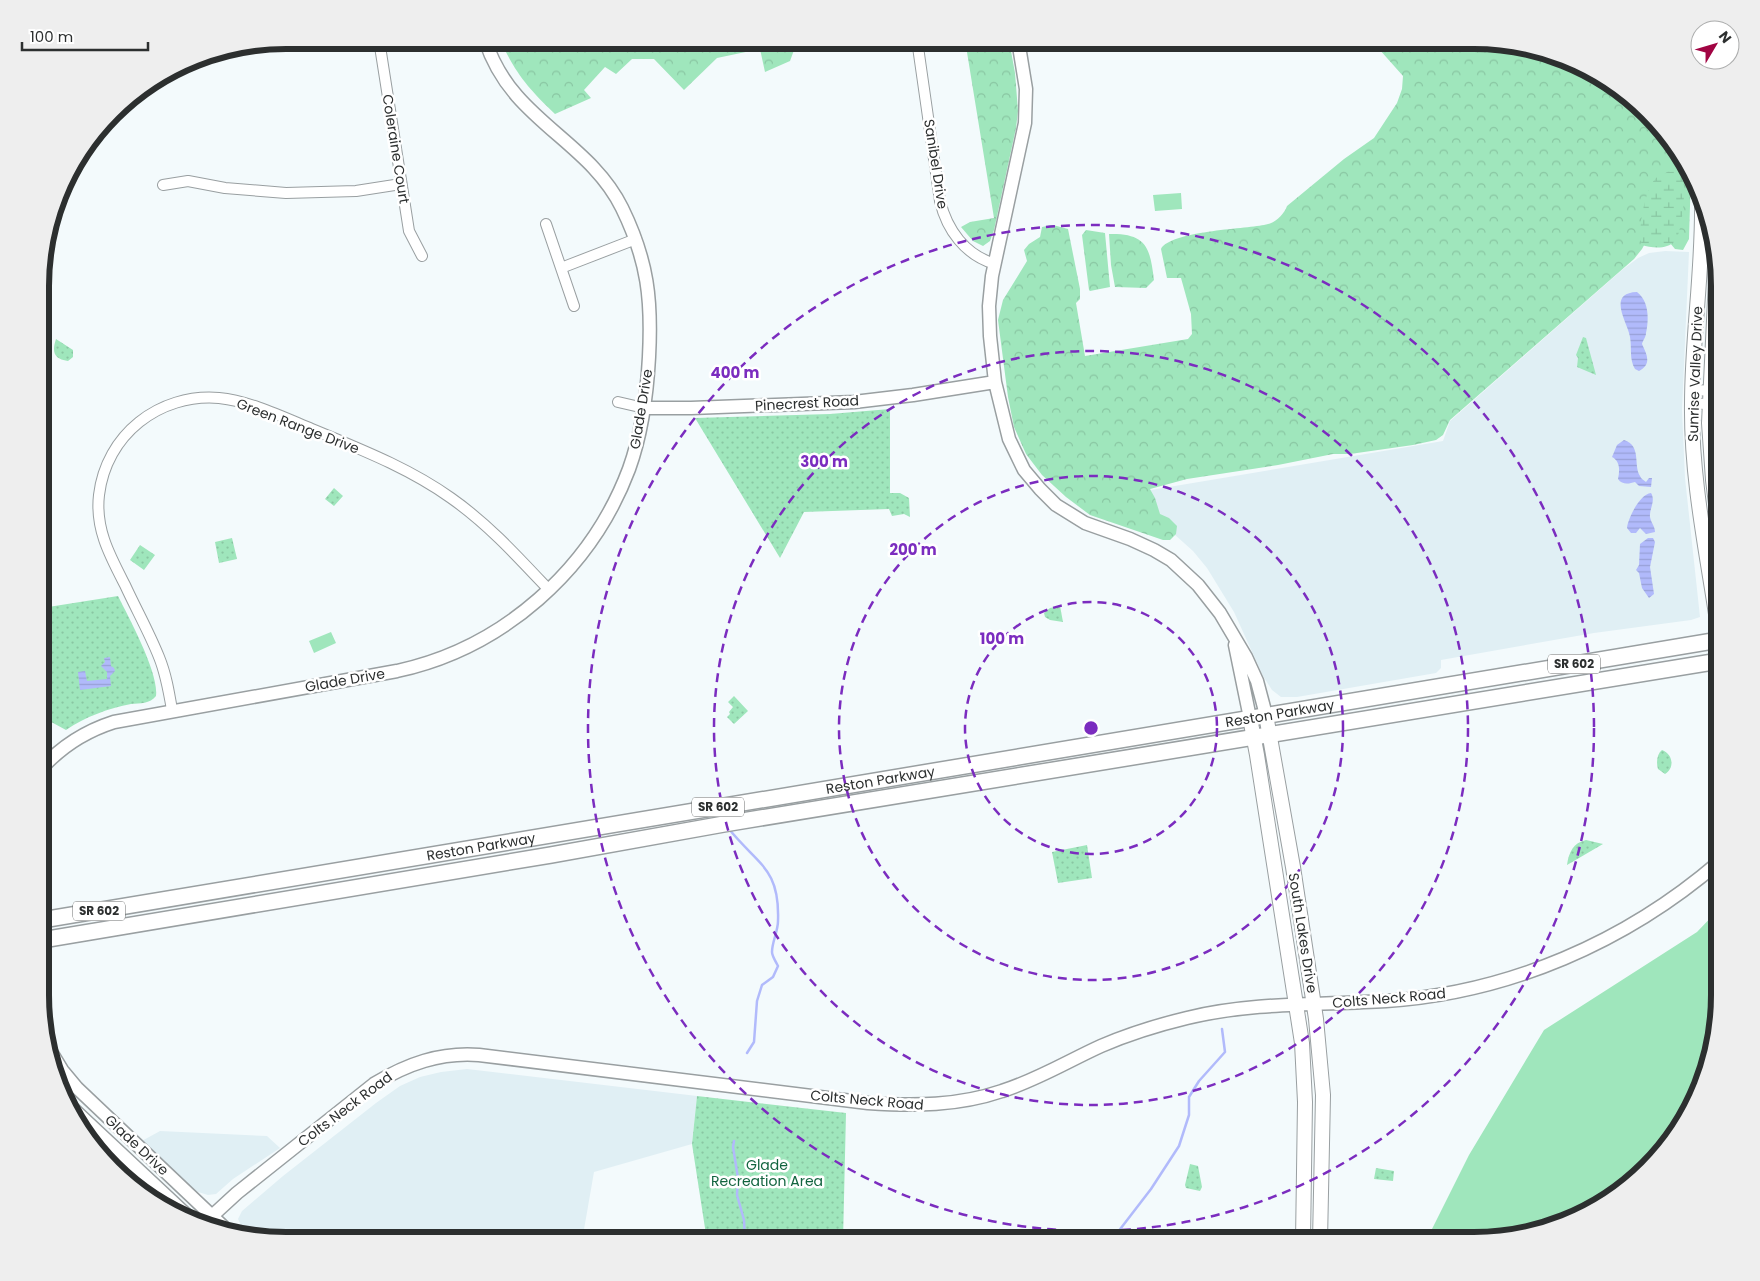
<svg xmlns="http://www.w3.org/2000/svg" width="1760" height="1281" font-family="Poppins,sans-serif">
<defs>
<pattern id="forest-crowns" width="20" height="18" patternUnits="userSpaceOnUse" patternTransform="scale(1.25)"><rect width="20" height="18" fill="#9fe6bc"/><path d="M2 6a3 3 0 1 1 6 0M12 15a3 3 0 1 1 6 0" fill="none" stroke="#89c6a2"/></pattern>
<pattern id="wetland-marsh" width="20" height="14" patternUnits="userSpaceOnUse" patternTransform="scale(1.25)"><rect width="20" height="14" fill="#9fe6bc"/><path d="M1 5h8M5 5V1M11 12h8M15 12V8" fill="none" stroke="#89c6a2"/></pattern>
<pattern id="park-dots" width="8" height="8" patternUnits="userSpaceOnUse" patternTransform="scale(1.25)"><rect width="8" height="8" fill="#9fe6bc"/><path d="M2 2h.1M6 6h.1" fill="none" stroke="#89c6a2" stroke-width="1.8" stroke-linecap="round"/></pattern>
<pattern id="water-rules" width="6" height="5" patternUnits="userSpaceOnUse" patternTransform="scale(1.25)"><rect width="6" height="5" fill="#b1bafb"/><path d="M0 2.5h6" fill="none" stroke="#98a0d7"/></pattern>
</defs>
<rect width="100%" height="100%" fill="#f3fafc"/>
<path fill="#e0eff4" d="M1665,251L1689,252L1682,410L1685,478L1700,617L1691,620L1594,633L1441,660V668L1436,673L1297,697H1281L1272,690L1263,676L1234,612L1207,568L1193,551L1156,518L1151,490L1443,441L1450,421L1622,270L1638,258L1649,253Z
M467,1069L697,1096L692,1144L594,1172L582,1241L270,1240L250,1237L241,1225L238,1219L242,1211L283,1176L376,1103L400,1086L420,1077L441,1072Z
M160,1131L267,1136L280,1148L233,1179L216,1194L208,1195L195,1191L140,1142Z"/>
<path fill="#9fe6bc" d="M1181,193L1182,209L1155,211L1153,195Z
M331,632L336,643L314,653L309,641Z
M1719,909V1011L1701,1089L1669,1145L1583,1216L1538,1233L1475,1241H1426L1469,1155L1544,1030L1697,932Z"/>
<path fill="url(#forest-crowns)" d="M500,40H797V42L790,61L765,72L760,49L717,58L684,90L654,59H632L616,74L605,67L584,90L591,98L555,114C528,88 516,74 500,40Z
M965,40H1009L1015,73L1018,111L1016,128L994,230L990,241L983,246L973,241L961,227L970,222L994,218Z
M1371,40L1490,41L1568,59L1624,91L1691,173L1689,239L1683,250L1675,249L1655,225L1642,249L1634,259L1450,420L1443,435L1436,440L1413,445L1350,454H1333L1278,465L1187,479L1150,489L1155,498L1160,514L1169,518L1177,526L1176,534L1170,540H1163L1090,515L1066,497L1042,475L1026,454L1014,427L1008,397L998,320L1003,300L1027,261L1024,250L1029,244L1040,237L1042,227L1053,225L1068,229L1080,289V299L1076,303L1085,356L1188,339L1192,334L1191,314L1181,278H1167L1161,249C1171,231 1243,229 1264,225C1274,224 1284,215 1287,206L1344,159L1374,138L1397,103L1402,89L1403,76Z
M1086,230L1105,233L1110,287L1090,291L1089,290L1082,235Z
M1109,234C1147,233 1150,248 1154,280L1146,288L1115,287L1111,265Z
M85,1133L99,1143L164,1205L136,1190Z"/>
<path fill="url(#wetland-marsh)" d="M1677,171C1677,172 1682,176 1682,177C1687,186 1682,234 1675,241C1667,250 1651,248 1642,245C1637,231 1645,190 1655,179C1661,173 1668,172 1677,171Z"/>
<path fill="url(#park-dots)" d="M1583,337L1586,338L1596,375L1577,367L1578,358L1576,355Z
M56,339L73,350V357L68,361C53,359 52,351 56,339Z
M890,409V493H900L909,498L910,517L904,514L892,516L889,509L804,512L780,558L695,418L830,414Z
M334,488L343,496L334,506L325,499Z
M232,538L237,559L219,563L215,542Z
M140,545L155,555L144,570L130,560Z
M118,596C129,618 159,673 156,696C150,704 140,703 131,704C109,708 85,717 66,730L42,717V608Z
M1060,606L1063,622L1050,620L1045,617L1044,613L1050,608Z
M734,696L748,711L734,724L727,717L730,714L729,712L733,707L728,702Z
M1662,750C1673,754 1675,768 1665,774L1658,769C1656,762 1657,754 1662,750Z
M1586,840L1603,844L1567,865C1569,852 1573,843 1586,840Z
M1087,845L1092,878L1058,883L1052,852Z
M697,1096L846,1113L843,1241H707L692,1144Z
M1190,1164L1198,1166L1202,1187L1200,1191L1186,1188L1185,1185Z
M1376,1168L1394,1171L1393,1181L1374,1179Z"/>
<path fill="url(#water-rules)" d="M1637,292C1649,301 1649,319 1646,333C1646,337 1643,340 1642,344C1647,355 1652,364 1639,371L1635,369C1629,359 1632,348 1630,337C1628,323 1606,293 1637,292Z
M1624,440C1642,446 1633,465 1640,476C1641,479 1644,480 1646,482L1649,478H1652L1651,487L1639,486L1635,482C1629,484 1622,485 1618,479C1620,470 1620,461 1612,457L1617,445Z
M1651,493C1656,501 1649,509 1650,517C1651,523 1655,526 1655,532L1646,534L1640,528L1636,533H1631L1627,528C1628,518 1640,494 1651,493Z
M1648,538H1653L1655,542L1650,567L1654,594L1649,598L1642,588L1639,573L1636,570L1639,565L1640,544Z
M110,657L111,666L114,668L115,671L110,676L111,686L80,690L78,672L85,671L87,681L107,679V672L101,666L105,662L104,658Z"/>
<g fill="none" stroke-linecap="round" stroke-linejoin="round">
<path stroke="#b1bafb" stroke-width="2.5" d="M729,829C758,865 780,868 778,921C778,931 772,942 772,952C772,956 776,962 778,966L773,977L762,985L757,1001L754,1042L747,1053
M734,1141L733,1147L738,1178L737,1195L744,1220L745,1241
M1111,1241L1151,1189L1179,1146L1189,1115V1097L1199,1081L1225,1052L1222,1029"/>
<g stroke="#999fa1" stroke-width="12">
<path id="minor" d="M379,40L409,231L422,256
M917,40L940,201C947,230 965,255 995,264
M163,185L188,181L225,188L286,193L356,191L401,184
M546,224L574,306
M561,268L636,239
M1692,390L1719,391
M618,402L644,408
M1692,403L1719,405
M172,710C169,692 166,674 159,657C149,632 136,609 125,585C110,556 95,529 99,495C106,435 159,393 219,398C250,401 283,417 312,429C360,449 409,468 451,498C488,524 518,557 549,590"/>
</g>
<g stroke="#999fa1" stroke-width="15">
<path id="tertiary" d="M1018,40L1026,89L1025,123L992,276L989,306L990,336L995,382L1009,439L1024,470L1040,489L1056,505L1085,523L1130,539L1154,550L1171,560L1198,585L1220,613L1246,657L1257,681L1266,715
M644,408H691L854,402L913,395L995,382
M1235,645L1250,718
M42,768C61,747 86,731 114,722L397,671C503,648 591,570 629,469C642,433 647,395 649,357C652,300 648,261 622,208C598,159 551,135 517,96C503,80 492,61 485,40
M51,1052L62,1070L77,1088L230,1233
M68,1104L192,1220
M206,1228L212,1216L237,1193L374,1084C407,1064 440,1052 479,1055L868,1103C914,1106 958,1106 1002,1091C1037,1080 1068,1061 1101,1046C1129,1034 1158,1025 1187,1018C1252,1002 1320,1005 1386,1001C1509,993 1626,942 1719,862"/>
</g>
<g stroke="#999fa1" stroke-width="16">
<path id="secondary" d="M1702,203C1703,270 1692,337 1692,404C1691,482 1708,557 1719,634
M1717,259L1709,423L1713,480L1719,527
M1266,715L1293,867L1316,1019L1323,1095L1320,1241
M1250,718L1257,755L1302,1043L1305,1102L1303,1241"/>
</g>
<g stroke="#999fa1" stroke-width="18">
<g id="primary">
<path id="s1" d="M42,920L1719,640"/>
<path d="M42,940L551,855L724,824L1719,661"/>
</g>
</g>
<use href="#minor" stroke="#fff" stroke-width="10"/>
<use href="#tertiary" stroke="#fff" stroke-width="12"/>
<use href="#secondary" stroke="#fff" stroke-width="14"/>
<use href="#primary" stroke="#fff" stroke-width="15"/>
</g>
<g fill="none" stroke="#7b2cbf" stroke-width="2.5" stroke-dasharray="9 6">
<circle cx="1091" cy="728" r="126"/>
<circle cx="1091" cy="728" r="252"/>
<circle cx="1091" cy="728" r="377"/>
<circle cx="1091" cy="728" r="503"/>
</g>
<g text-anchor="middle" stroke-width="5" stroke-linejoin="round" paint-order="stroke">
<g fill="#fff" stroke="#6b6d6d" stroke-width="1">
<rect x="1548" y="654.5" width="52" height="19" rx="4"/>
<rect x="692" y="797.5" width="52" height="19" rx="4"/>
<rect x="73" y="901.5" width="52" height="19" rx="4"/>
</g>
<g font-size="12" font-weight="bold" fill="#2c2f2f">
<text x="1574" y="668">SR 602</text>
<text x="718" y="811">SR 602</text>
<text x="99" y="915">SR 602</text>
</g>
<g font-size="14" fill="#2c2f2f" stroke="#fff">
<text transform="translate(396 149) rotate(81)" y="5">Coleraine Court</text>
<text transform="translate(936 164) rotate(81)" y="5">Sanibel Drive</text>
<text transform="translate(1695 374) rotate(-88)" y="5">Sunrise Valley Drive</text>
<text transform="translate(807 403) rotate(-3)" y="5">Pinecrest Road</text>
<text transform="translate(641 409) rotate(-81)" y="5">Glade Drive</text>
<text transform="translate(298 426) rotate(21)" y="5">Green Range Drive</text>
<text transform="translate(345 680) rotate(-10)" y="5">Glade Drive</text>
<text dy="5" stroke="none"><textPath href="#s1" startOffset="1255">Reston Parkway</textPath></text>
<text dy="5" stroke="none"><textPath href="#s1" startOffset="850">Reston Parkway</textPath></text>
<text dy="5" stroke="none"><textPath href="#s1" startOffset="445">Reston Parkway</textPath></text>
<text transform="translate(1303 933) rotate(81)" y="5">South Lakes Drive</text>
<text transform="translate(1389 998) rotate(-5)" y="5">Colts Neck Road</text>
<text transform="translate(867 1100) rotate(5)" y="5">Colts Neck Road</text>
<text transform="translate(345 1109) rotate(-37)" y="5">Colts Neck Road</text>
<text transform="translate(137 1145) rotate(43)" y="5">Glade Drive</text>
</g>
<g font-size="14" fill="#12643f" stroke="#fff">
<text x="767" y="1170">Glade<tspan x="767" dy="16">Recreation Area</tspan></text>
</g>
</g>
<path d="M0 0H1760V1281H0ZM286 49H1474A237 237 0 0 1 1711 286V995A237 237 0 0 1 1474 1232H286A237 237 0 0 1 49 995V286A237 237 0 0 1 286 49Z" fill="#eee" fill-rule="evenodd"/>
<path fill="none" stroke="#2c2f2f" stroke-width="6" d="M286 49H1474A237 237 0 0 1 1711 286V995A237 237 0 0 1 1474 1232H286A237 237 0 0 1 49 995V286A237 237 0 0 1 286 49Z"/>
<circle cx="1091" cy="728" r="8" fill="#7b2cbf" stroke="#fff" stroke-width="2.5"/>
<g font-size="15" text-anchor="middle" font-weight="bold" fill="#7b2cbf" stroke="#fff" stroke-width="5" stroke-linejoin="round" paint-order="stroke">
<text x="735" y="378">400 m</text>
<text x="824" y="467">300 m</text>
<text x="913" y="555">200 m</text>
<text x="1002" y="644">100 m</text>
</g>
<g transform="translate(1715 45) rotate(52)"><circle r="24" fill="#ffffff" stroke="#abacac"/>
<path d="M0-4L9 19L0 12L-9 19Z" fill="#a10443"/>
<text y="-8" font-size="14" font-weight="bold" text-anchor="middle" fill="#2c2f2f">N</text>
</g>
<path d="M22 42v8h126v-8" fill="none" stroke="#2c2f2f" stroke-width="2.5"/>
<text x="30" y="42" font-size="15" fill="#2c2f2f" stroke="#ffffff" stroke-width="4" paint-order="stroke">100 m</text>
</svg>
